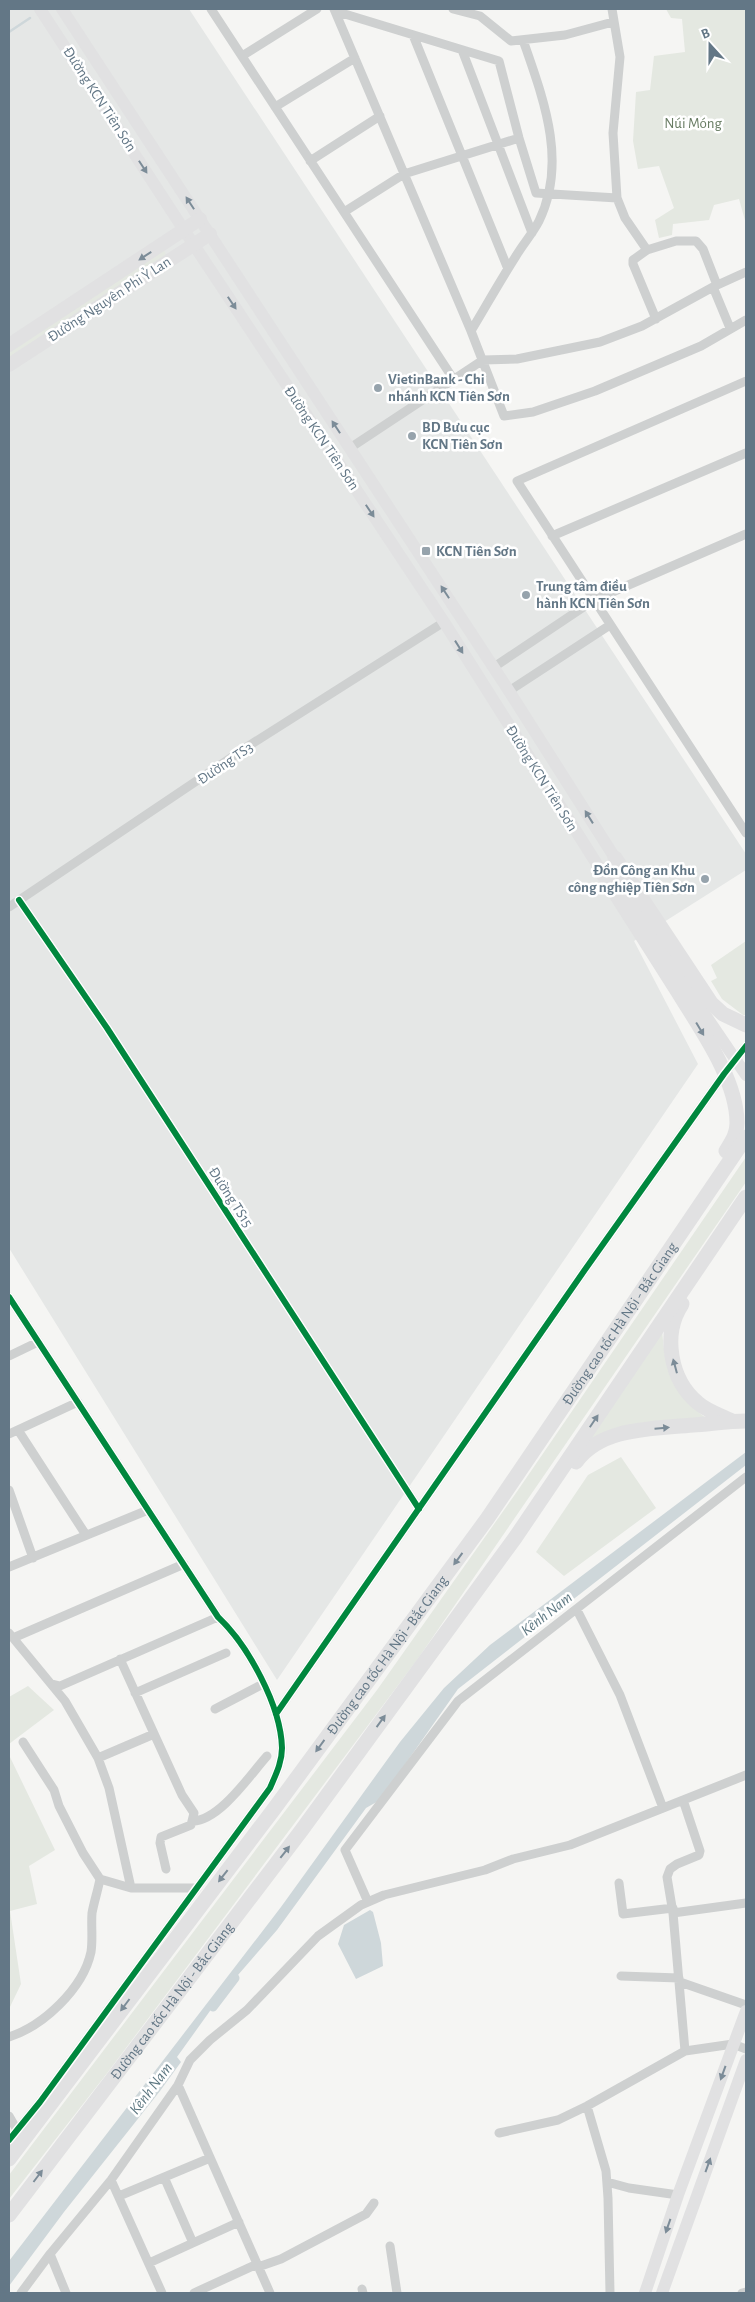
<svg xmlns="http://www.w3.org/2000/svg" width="755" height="2302" font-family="'Alegreya Sans',sans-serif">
<rect width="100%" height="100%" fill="#f5f5f3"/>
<path fill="#e5e7e6" d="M9,9H189L746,854V870L634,941L698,1064L277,1680L9,1248Z"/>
<path fill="#e4e8e1" d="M666,9H746V224L739,199L714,205L709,220L673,224L672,235L659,238L655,220L674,208L659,166L638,169L633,141L636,92L650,90L654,56L685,52L682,19L671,18Z
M164,250L166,255L9,358V352Z
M746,941V1015H743L722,999L711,981L717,978L711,965Z
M746,1157V1182L417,1660L108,2072L9,2199V2175L377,1690L516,1493Z
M662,1330C666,1375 671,1390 707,1419L583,1445Z
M621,1457L656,1508L564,1576L536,1552L588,1475Z
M28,1686L54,1710L9,1744V1697Z
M9,1755L55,1850L29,1866L37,1904L10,1911L21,1984L9,2009Z"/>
<path fill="#ced7da" d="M746,1452V1465L458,1689L380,1800L366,1808L277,1930L225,1990L177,2057L181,2062L160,2091L64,2212L9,2286V2261L281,1907L400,1742L444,1688L490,1645Z
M370,1910L373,1912L381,1943L383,1966L356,1979L338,1944L344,1925Z"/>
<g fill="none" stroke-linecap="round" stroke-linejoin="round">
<path stroke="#ced7da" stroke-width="2.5" d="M9,32L30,18"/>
<path stroke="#ced7da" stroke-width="9" d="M213,2007L235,1978"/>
<path stroke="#ced0d0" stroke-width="9" d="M211,9L454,380
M334,9L471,331L504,416L533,412L595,391L701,346L746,320
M453,9L480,16L511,41L565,35L613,22
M612,9L620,57L613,133L617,198L625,218L647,250L676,241H696L703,249L717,285
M335,11L499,61L519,138L536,193L617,198
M413,35L508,269
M462,50L532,233
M242,56L317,9
M275,107L355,58
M310,161L380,116
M344,212L404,174L519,138
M647,250L633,260V264L656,319
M713,287L730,328
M471,331C486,306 500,281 516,256C523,244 533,233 539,221C568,161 543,98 523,40
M746,381L517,481L746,833
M350,448L483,360L517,359L600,342L642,326L713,287L746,272
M552,536L746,453
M494,667L594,600L746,534
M509,691L610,625
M19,900L107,1028L419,1509
M9,907L250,745L444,622
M9,1297L218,1617C248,1645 281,1706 282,1748C282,1763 275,1776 270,1788L40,2102L9,2140
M9,1356L38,1342
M18,1430L86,1535
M9,1434L78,1402
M9,1490L33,1558
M9,1567L148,1510
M577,1610L620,1695L663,1808
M9,1633L65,1701L98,1758L109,1788L131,1888
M13,1638L184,1564
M120,1659L182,1795L194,1813L191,1825L161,1837L160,1843L166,1869
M52,1684L60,1686L218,1617
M135,1693L226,1653
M215,1709L263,1684
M276,1714L584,1271L724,1074L746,1046
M23,1742L54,1790L59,1806L83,1853L100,1879L131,1888H197
M98,1758L154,1734
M683,1800L700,1851L699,1855L677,1864L670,1869L667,1877L673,1913L685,2051
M193,1821C220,1820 250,1775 267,1756
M619,1883L623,1914L673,1908
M368,1902L345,1850L458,1701L746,1477
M673,1913L746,1903
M621,1976L679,1978
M680,1982L746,2005
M9,2037C43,2026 83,1989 91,1952C93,1939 91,1926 92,1913C94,1902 98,1890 100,1879
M178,2085L270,2293
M587,2106L606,2171L608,2198L610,2293
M9,2116L17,2130
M499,2133L558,2120L587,2106L685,2051L733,2044L746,2049
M164,2177L193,2243
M111,2180L162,2293
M607,2182L629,2188L678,2195
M119,2196L210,2158
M390,2246L397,2293
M50,2254L66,2293
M149,2263L239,2222
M258,2267L281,2259L366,2214L374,2203
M362,2289L363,2293
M21,2293L50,2254L111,2180L178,2085L190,2060L210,2040L247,2010L318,1936L361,1905L384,1895L485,1870L513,1859L570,1845L746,1775
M194,2293L257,2264
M742,2293L746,2292"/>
<path stroke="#e1e1e2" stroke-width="12" d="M40,9L184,230L444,622L600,869L607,875
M62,9L509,691L615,858L629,896L693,997L746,1075
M645,2293L678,2195L746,2011
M662,2293L746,2060"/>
<path stroke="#e1e1e2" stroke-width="14" d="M9,345L200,219
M9,365L210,234"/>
<g stroke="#e1e1e2" stroke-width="15">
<path d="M615,858L711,1003L723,1014L746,1025"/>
<path d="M600,869C626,910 652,951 678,992C700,1028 737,1079 737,1123C737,1134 732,1141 726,1151"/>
<path d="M682,1304C662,1334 670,1380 698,1403C707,1411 720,1415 732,1421"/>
<path d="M576,1462C601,1427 653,1429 693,1425C710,1424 728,1421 746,1421"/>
<path id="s1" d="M9,2159L274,1809L487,1519L746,1137"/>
<path id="s2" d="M9,2215L301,1831L515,1538L746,1197"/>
</g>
<g stroke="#fff" stroke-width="9">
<path id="cycleway" d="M19,900L107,1028L419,1509
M9,1297L218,1617C248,1645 281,1706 282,1748C282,1763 275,1776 270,1788L40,2102L9,2140
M276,1714L584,1271L724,1074L746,1046"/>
</g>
<use href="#cycleway" stroke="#00873e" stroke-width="6"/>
</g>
<defs><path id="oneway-solid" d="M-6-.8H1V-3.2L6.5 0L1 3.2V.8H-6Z" transform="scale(1.25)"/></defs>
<g fill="#7c8c98">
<use href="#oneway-solid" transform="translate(143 167) rotate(57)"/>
<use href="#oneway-solid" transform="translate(190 203) rotate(-123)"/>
<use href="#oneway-solid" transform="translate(145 256) rotate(147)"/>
<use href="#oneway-solid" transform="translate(232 303) rotate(56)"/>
<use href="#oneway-solid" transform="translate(336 427) rotate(-123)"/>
<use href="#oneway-solid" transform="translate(370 511) rotate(56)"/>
<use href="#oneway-solid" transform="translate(445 592) rotate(-123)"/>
<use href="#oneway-solid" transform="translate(459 647) rotate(58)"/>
<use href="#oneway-solid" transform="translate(589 817) rotate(-122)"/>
<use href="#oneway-solid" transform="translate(700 1029) rotate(59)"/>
<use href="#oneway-solid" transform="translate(675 1366) rotate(-105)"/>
<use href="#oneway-solid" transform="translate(594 1421) rotate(-56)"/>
<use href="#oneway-solid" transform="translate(662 1428) rotate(-5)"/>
<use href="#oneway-solid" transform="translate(458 1559) rotate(126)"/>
<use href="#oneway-solid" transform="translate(381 1721) rotate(-54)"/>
<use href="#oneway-solid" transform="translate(320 1746) rotate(126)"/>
<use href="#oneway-solid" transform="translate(285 1852) rotate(-52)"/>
<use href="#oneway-solid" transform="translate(223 1876) rotate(128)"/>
<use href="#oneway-solid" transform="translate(125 2005) rotate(127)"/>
<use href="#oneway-solid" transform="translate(723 2073) rotate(110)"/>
<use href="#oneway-solid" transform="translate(708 2165) rotate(-70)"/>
<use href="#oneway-solid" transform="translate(38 2176) rotate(-53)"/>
<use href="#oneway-solid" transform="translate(668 2226) rotate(109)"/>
</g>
<g fill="#96a3ac" stroke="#fff" stroke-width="2">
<circle cx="378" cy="388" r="5"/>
<circle cx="412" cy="436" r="5"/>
<rect x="421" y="546" width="10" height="10" rx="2.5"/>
<circle cx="526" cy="595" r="5"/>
<circle cx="705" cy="879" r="5"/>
</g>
<g text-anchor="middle" stroke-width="5" stroke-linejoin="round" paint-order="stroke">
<g font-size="15" fill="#637786" stroke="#fff">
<text transform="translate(100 99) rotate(57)" y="5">Đường KCN Tiên Sơn</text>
<text transform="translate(109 299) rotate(-33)" y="5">Đường Nguyên Phi Ỷ Lan</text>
<text transform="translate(322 438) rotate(56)" y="5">Đường KCN Tiên Sơn</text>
<text transform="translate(225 763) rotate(-34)" y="5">Đường TS3</text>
<text transform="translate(542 778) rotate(58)" y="5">Đường KCN Tiên Sơn</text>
<text transform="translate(231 1197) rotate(57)" y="5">Đường TS15</text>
<text dy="5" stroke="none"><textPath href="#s1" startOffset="1035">Đường cao tốc Hà Nội - Bắc Giang</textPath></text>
<text dy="5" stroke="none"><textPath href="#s1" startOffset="630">Đường cao tốc Hà Nội - Bắc Giang</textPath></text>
<text dy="5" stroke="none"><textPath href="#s2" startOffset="269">Đường cao tốc Hà Nội - Bắc Giang</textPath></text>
</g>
<g font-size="15" fill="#687c63" stroke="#fff">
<text x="693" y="128">Núi Móng</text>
</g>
<g font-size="15" font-weight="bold" fill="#637786" stroke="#fff" text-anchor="start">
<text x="388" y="384">VietinBank - Chi<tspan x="388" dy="17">nhánh KCN Tiên Sơn</tspan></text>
<text x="422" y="432">BD Bưu cục<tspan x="422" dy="17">KCN Tiên Sơn</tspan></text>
<text x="436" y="556">KCN Tiên Sơn</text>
<text x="536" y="591">Trung tâm điều<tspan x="536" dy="17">hành KCN Tiên Sơn</tspan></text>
<text x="695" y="875" text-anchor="end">Đồn Công an Khu<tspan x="695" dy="17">công nghiệp Tiên Sơn</tspan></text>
</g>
<g font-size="16" font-style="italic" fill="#5f7983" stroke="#fff">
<text transform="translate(546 1613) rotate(-38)" y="6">Kênh Nam</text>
<text transform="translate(150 2088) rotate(-53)" y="6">Kênh Nam</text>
</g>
</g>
<rect width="755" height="2302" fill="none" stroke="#637786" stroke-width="20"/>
<g transform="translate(710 45) rotate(339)" stroke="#ffffff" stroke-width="4" paint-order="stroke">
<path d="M0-4L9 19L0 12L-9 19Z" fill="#637786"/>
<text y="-8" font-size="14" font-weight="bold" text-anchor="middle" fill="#637786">B</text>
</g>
</svg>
